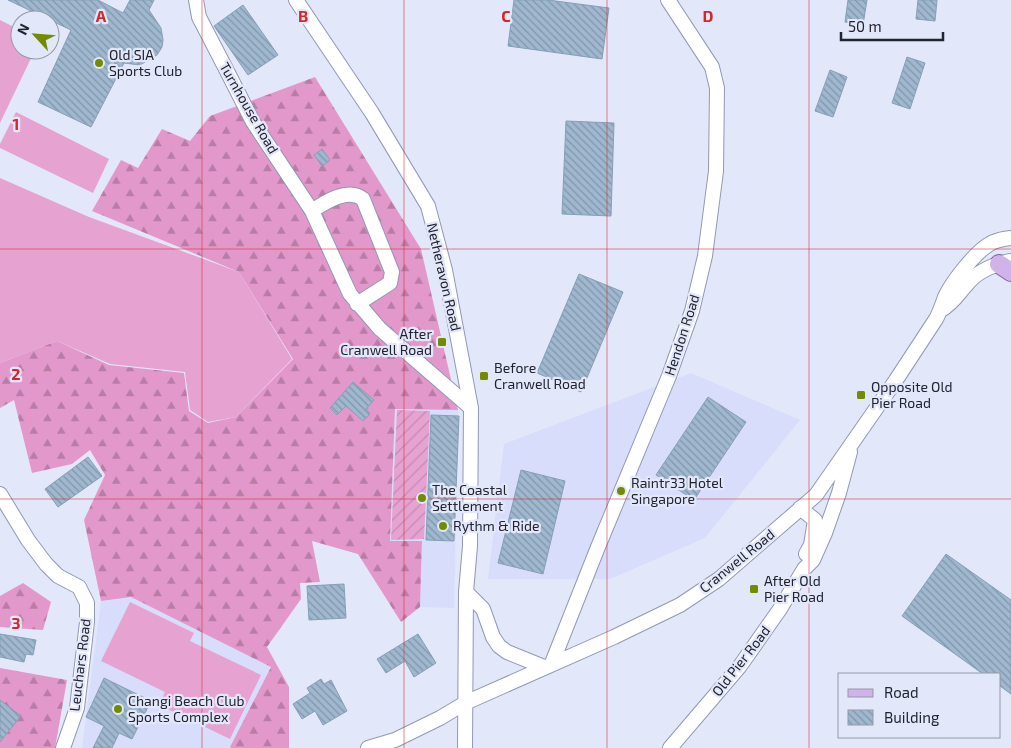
<svg xmlns="http://www.w3.org/2000/svg" width="1011" height="748" font-family="'Exo 2',sans-serif">
<defs>
<pattern id="forest-firs" width="22" height="20" patternUnits="userSpaceOnUse" patternTransform="scale(1.25)"><rect width="22" height="20" fill="#e398cc"/><path d="M5 1l3.5 6h-7zM16 11l3.5 6h-7z" fill="#b87ca6"/></pattern>
<pattern id="garden-furrows" width="10" height="10" patternUnits="userSpaceOnUse" patternTransform="scale(1.25)"><rect width="10" height="10" fill="#e6a2d1"/><path d="M-1 1l2-2M0 10L10 0M9 11l2-2" fill="none" stroke="#c58bb4"/></pattern>
<pattern id="building-back-hatch" width="6" height="6" patternUnits="userSpaceOnUse" patternTransform="scale(1.25)"><rect width="6" height="6" fill="#9fb8cf"/><path d="M-1 5l2 2M0 0l6 6M5-1l2 2" fill="none" stroke="#8195a8"/></pattern>
</defs>
<rect width="100%" height="100%" fill="#e3e7fa"/>
<path fill="#d8ddfc" d="M691,373L800,420L705,538L610,579H488L504,444Z
M395,408L458,410L454,608L420,607L422,541H390Z
M131,597L271,667L230,747L231,748H82L101,601Z"/>
<path fill="#e6a2d1" d="M0,20L20,30V50H35L0,123Z
M16,112L109,159L93,193L0,148V144Z
M0,178L89,217L239,272L292,359L236,417L208,422L190,410L185,372L110,364L57,341L0,363Z
M130,602L194,633L190,641L261,675L230,739L159,705L165,692L101,661Z"/>
<path fill="url(#forest-firs)" d="M315,77L421,249L458,410L395,409L390,541H422L420,607L401,622L358,554L312,541L320,582L300,583L301,599L267,647L289,687V748H231L230,747L271,667L131,597L101,601L84,520L105,475L90,450L72,464L32,473L14,400L0,408V363L57,341L109,365L184,373L189,411L208,423L236,417L293,359L239,272L92,211L121,160L138,168L162,129L190,141L210,116Z
M23,583L51,602L43,630L0,627V596Z
M0,668L67,680L55,748H0Z"/>
<path fill="url(#garden-furrows)" d="M397,410L430,411L424,539L391,540Z"/>
<path fill="url(#building-back-hatch)" stroke="#869fb5" d="M8,0H98L123,13L130,0H154L149,10L161,28L163,40L162,47L157,55L140,65L124,63L91,127L38,102L71,30Z
M514,0H548L609,8L602,59L508,46Z
M848,0H867L863,25L845,22Z
M918,0H937L935,21L916,19Z
M243,5L278,55L248,75L214,26Z
M907,57L925,63L910,109L892,103Z
M830,70L847,77L833,117L815,111Z
M566,121L614,123L611,216L562,214Z
M322,149L330,160L322,166L314,155Z
M579,274L623,292L581,392L537,373Z
M353,382L374,400L366,409L370,414L363,421L346,406L337,415L330,408Z
M708,397L746,422L694,500L656,475Z
M431,415L459,416L454,541L426,540Z
M88,457L102,476L58,507L45,489Z
M521,470L565,481L543,574L498,563Z
M946,554L1011,600V694L1000,686V674H983L902,616Z
M344,584L346,618L309,620L307,586Z
M0,634L36,640L33,655L26,654L24,662L0,657Z
M418,634L436,663L414,677L405,661L386,673L377,659Z
M104,678L151,701L132,739L119,733L112,748H93L104,726L86,717Z
M321,679L324,684L331,680L347,711L323,725L315,711L302,719L293,704L310,693L307,688Z
M0,700L21,716L0,742Z"/>
<g fill="none" stroke-linecap="round" stroke-linejoin="round">
<g stroke="#9298b5" stroke-width="16">
<path id="minor" d="M196,0L199,17L228,73L253,122L312,211L350,294L380,329L471,408
M296,0L372,113L428,206L445,270L471,408L470,546L466,592L465,748
M312,211C325,202 348,187 363,199L392,272L390,283L357,304
M941,310C955,302 958,293 969,282C978,271 997,263 1011,261
M0,494L28,540L46,564L58,576L79,587L87,603V622L77,708L63,748
M800,508L815,520L811,545L806,554
M466,592L483,609L493,637L499,646L507,652L544,667
M552,663L598,547L669,376L692,311L705,256L716,171L717,88L712,67L668,0
M368,748L395,740L440,718L465,703L614,637L680,605L719,579L816,495L896,380L936,319C940,312 942,305 945,297C952,282 974,254 988,245C995,240 1003,239 1011,238
M670,748L740,666L780,609L804,569L813,560L825,533L839,493L850,452"/>
</g>
<g stroke="#7e609c" stroke-width="20">
<path id="major" d="M999,264L1011,272"/>
</g>
<use href="#minor" stroke="#fff" stroke-width="14"/>
<use href="#major" stroke="#d0b3e8" stroke-width="18"/>
</g>
<path fill="none" stroke="#d62828" stroke-width="1" stroke-opacity="0.55" d="M202,0V748M404,0V748M607,0V748M809,0V748M0,249H1011M0,499H1011"/>
<g fill="#728b00" stroke="#e3e7fa" stroke-width="2">
<circle cx="99" cy="63" r="5"/>
<rect x="437" y="337" width="10" height="10" rx="2.5"/>
<rect x="479" y="371" width="10" height="10" rx="2.5"/>
<rect x="856" y="390" width="10" height="10" rx="2.5"/>
<circle cx="621" cy="491" r="5"/>
<circle cx="422" cy="498" r="5"/>
<circle cx="443" cy="526" r="5"/>
<rect x="749" y="584" width="10" height="10" rx="2.5"/>
<circle cx="118" cy="709" r="5"/>
</g>
<g text-anchor="middle" stroke-width="4.5" stroke-linejoin="round" paint-order="stroke">
<g font-size="14" fill="#21232e" stroke="#e3e7fa" text-anchor="start">
<text x="109" y="60">Old SIA<tspan x="109" dy="16">Sports Club</tspan></text>
<text x="432" y="339" text-anchor="end">After<tspan x="432" dy="16">Cranwell Road</tspan></text>
<text x="494" y="373">Before<tspan x="494" dy="16">Cranwell Road</tspan></text>
<text x="871" y="392">Opposite Old<tspan x="871" dy="16">Pier Road</tspan></text>
<text x="631" y="488">Raintr33 Hotel<tspan x="631" dy="16">Singapore</tspan></text>
<text x="432" y="495">The Coastal<tspan x="432" dy="16">Settlement</tspan></text>
<text x="453" y="531">Rythm &amp; Ride</text>
<text x="764" y="586">After Old<tspan x="764" dy="16">Pier Road</tspan></text>
<text x="128" y="706">Changi Beach Club<tspan x="128" dy="16">Sports Complex</tspan></text>
</g>
<g font-size="14" fill="#21232e" stroke="#e3e7fa">
<text transform="translate(249 108) rotate(60)" y="5">Turnhouse Road</text>
<text transform="translate(444 277) rotate(77)" y="5">Netheravon Road</text>
<text transform="translate(682 335) rotate(-72)" y="5">Hendon Road</text>
<text transform="translate(737 561) rotate(-39)" y="5">Cranwell Road</text>
<text transform="translate(741 661) rotate(-52)" y="5">Old Pier Road</text>
<text transform="translate(80 665) rotate(-83)" y="5">Leuchars Road</text>
</g>
</g>
<g font-size="16" text-anchor="middle" font-weight="bold" fill="#d62828" stroke="#e3e7fa" stroke-width="4.5" stroke-linejoin="round" paint-order="stroke">
<text x="101" y="22">A</text>
<text x="303" y="22">B</text>
<text x="506" y="22">C</text>
<text x="708" y="22">D</text>
<text x="16" y="130">1</text>
<text x="16" y="380">2</text>
<text x="16" y="629">3</text>
</g>
<rect x="838" y="673" width="162" height="65" fill="#e3e7fa" stroke="#9599a8"/>
<rect x="848" y="689" width="25" height="8" fill="#d0b3e8" stroke="#9599a8"/>
<text x="884" y="698" font-size="15" fill="#21232e">Road</text>
<rect x="848" y="710" width="25" height="15" fill="url(#building-back-hatch)" stroke="#9599a8"/>
<text x="884" y="723" font-size="15" fill="#21232e">Building</text>
<g transform="translate(35 35) rotate(296)"><circle r="24" fill="#e3e7fa" stroke="#9599a8"/>
<path d="M0-4L9 19L0 12L-9 19Z" fill="#728b00"/>
<text y="-8" font-size="14" font-weight="bold" text-anchor="middle" fill="#21232e">N</text>
</g>
<path d="M841 32v8h102v-8" fill="none" stroke="#21232e" stroke-width="2.5"/>
<text x="848" y="32" font-size="15" fill="#21232e" stroke="#e3e7fa" stroke-width="4" paint-order="stroke">50 m</text>
</svg>
